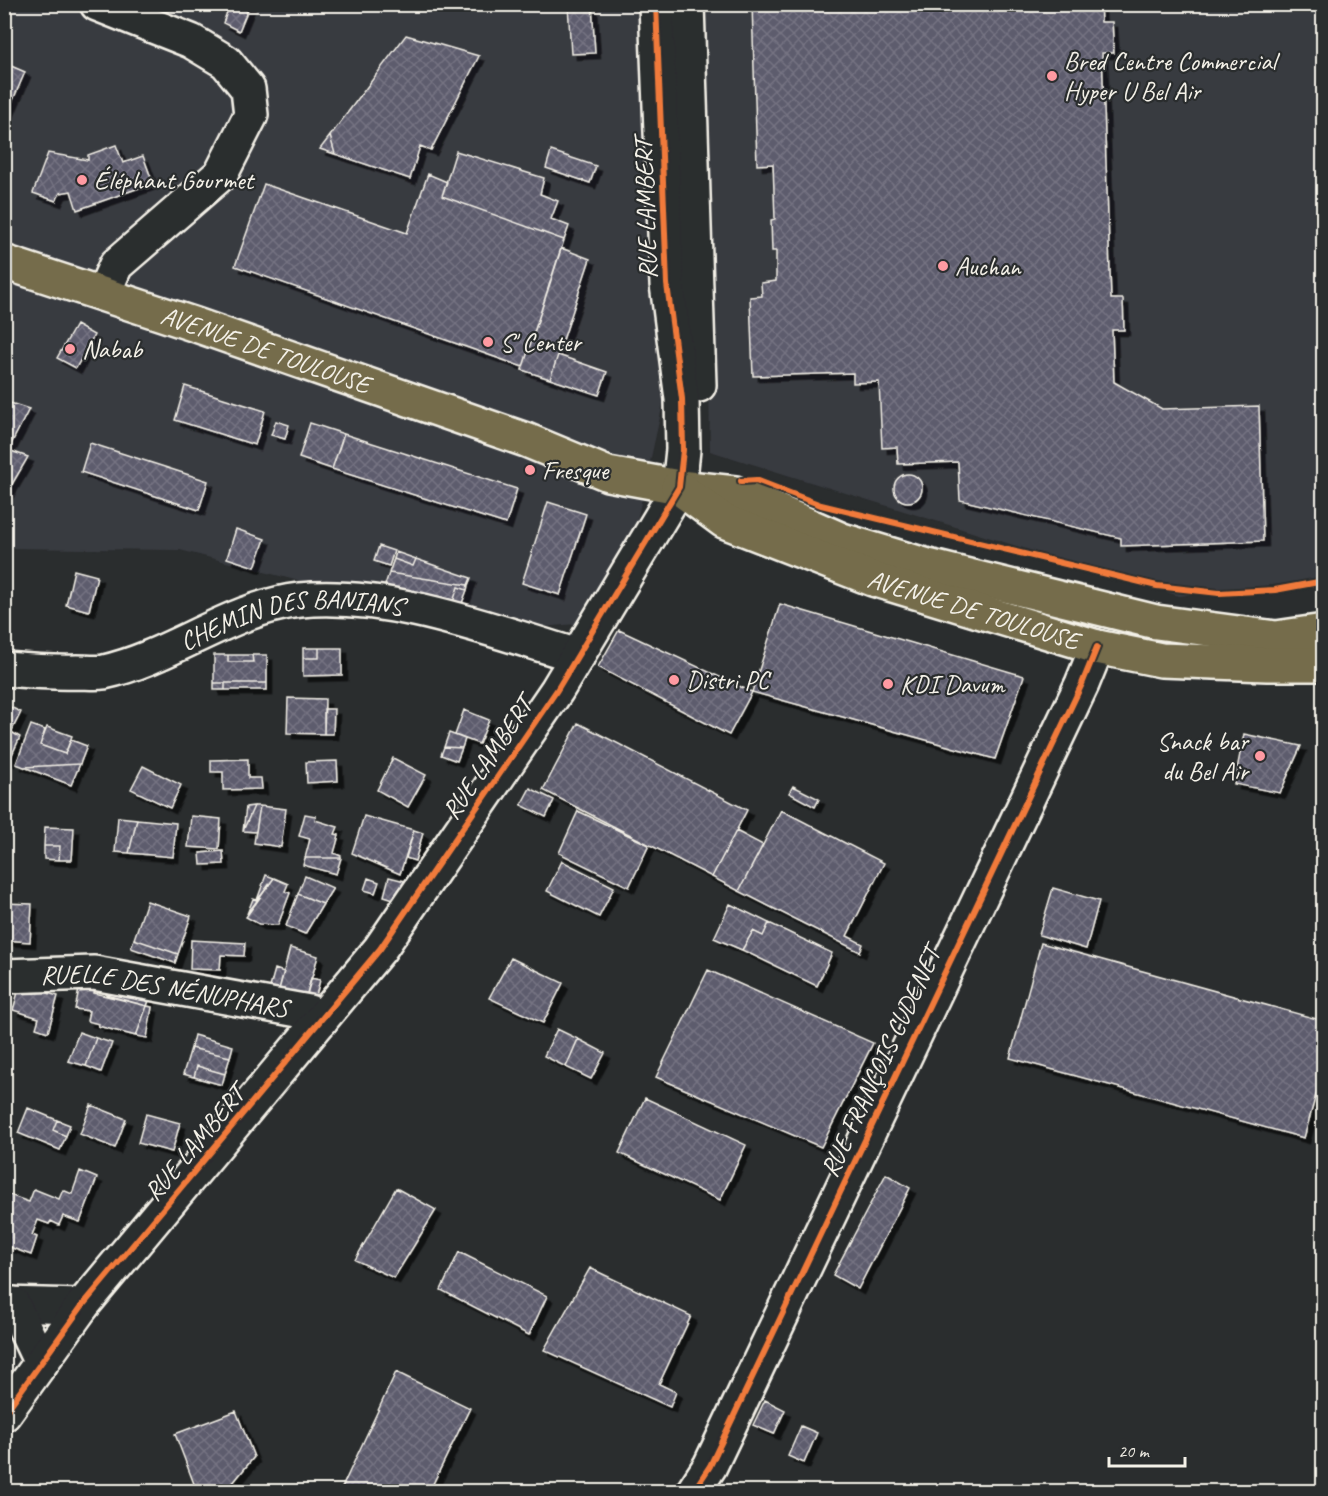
<svg xmlns="http://www.w3.org/2000/svg" width="1328" height="1496" font-family="Caveat,sans-serif">
<defs>
<pattern id="building-cross-hatch" width="8" height="8" patternUnits="userSpaceOnUse" patternTransform="scale(1.5)"><rect width="8" height="8" fill="#5d5b6d"/><path d="M0 0l8 8M0 8l8-8" fill="none" stroke="#757382"/></pattern>
<filter id="shadow"><feDropShadow dx="5.5" dy="5.5" stdDeviation="0" flood-color="#0009"/></filter>
</defs>
<rect width="100%" height="100%" fill="#2a2d2e"/>
<filter id="ink" filterUnits="userSpaceOnUse"><feTurbulence type="fractalNoise" baseFrequency=".0167" numOctaves="2"/><feDisplacementMap in="SourceGraphic" scale="12" xChannelSelector="R" yChannelSelector="G"/><feConvolveMatrix kernelMatrix="1 2 1 2 8 2 1 2 1" color-interpolation-filters="sRGB"/></filter>
<g filter="url(#ink)">
<path fill="#393b41" d="M5,5H653L667,385L636,525L576,624L492,631L180,550L5,548Z
M705,5H1323V579L1179,596L710,451Z"/>
<path fill="url(#building-cross-hatch)" stroke="#f4f1e8" stroke-width="1.5" filter="url(#shadow)" d="M230,4H250L239,31L223,23Z
M568,4H592L595,53L571,54Z
M752,4H1100L1101,22H1112L1114,53H1102L1111,299H1123L1124,330H1112L1114,382L1162,409L1259,406L1263,541L1121,546V538L960,500L958,462L898,464L897,447L882,448L879,382L853,383V373L753,376L750,297L762,296L761,283L776,281V251H772L771,220L775,219L773,164L757,165Z
M1320,17H1324V32H1321Z
M406,35L479,56L431,150L420,146L410,179L335,154L330,136Z
M4,63L25,72L4,121Z
M330,136L335,154L320,149Z
M116,145L123,163L143,156L153,183L77,210L71,191L60,193L56,201L33,193L48,153L88,160V155Z
M456,151L544,178L540,194L558,201L551,219L569,226L564,240L442,196Z
M551,151L596,166L590,183L546,168Z
M428,174L447,182L442,196L564,240L523,367L235,266L264,184L407,233Z
M561,248L590,259L550,379L522,370Z
M76,325L94,335L76,368L57,358Z
M558,355L607,372L599,395L550,379Z
M185,386L265,411L255,445L175,420Z
M4,401L29,409L8,450L28,457L4,498Z
M276,421L289,425L285,439L271,435Z
M310,423L344,434L332,469L299,458Z
M344,434L517,489L506,524L332,469Z
M90,443L208,481L199,510L81,472Z
M894 488a14 14 0 1 1 28 0a14 14 0 1 1-28 0Z
M548,502L586,514L560,595L522,583Z
M236,529L265,539L255,567L227,558Z
M379,546L394,551L389,566L374,561Z
M396,552L416,559L413,566L394,559Z
M394,559L413,566L416,559L471,578L468,585L389,573Z
M74,570L97,576L89,611L66,605Z
M389,573L468,585L467,590L458,587L451,608L385,585Z
M458,587L467,590L459,611L451,608Z
M780,604L1024,676L995,759L752,692Z
M619,630L752,692L729,735L598,667Z
M303,648H319V658H303Z
M319,648H342V675L303,676V658H319Z
M214,655H228V662H253L252,655H267V683H214Z
M228,655H252L253,662H228Z
M214,683H225V690H214Z
M225,683H267V690H225Z
M288,698L325,699L324,734L287,733Z
M4,704L21,712L11,732L4,729Z
M324,709H334L333,734H324Z
M464,710L489,720L479,744L455,735Z
M578,723L747,810L712,877L543,790Z
M31,725L45,730L40,745L65,754L71,740L87,746L80,764L24,767L16,764Z
M47,727L72,736L65,754L40,745Z
M4,729L11,732L4,747Z
M11,732L20,737L9,761L4,759V747Z
M449,733L465,739L462,748L444,747Z
M1244,734L1301,746L1280,793L1234,784Z
M444,747L462,748L457,761L441,755Z
M393,758L426,775L408,807L377,790Z
M248,759V778H261L262,789L223,790V772H211V760Z
M337,761L338,781L307,783L306,762Z
M80,764L71,785L24,767Z
M143,766L181,785L170,808L131,789Z
M793,786L819,799L815,807L789,793Z
M530,788L554,800L546,817L521,805Z
M254,806H260L256,832L243,831Z
M254,806L243,831L246,807Z
M260,806L286,809L281,847L254,843Z
M781,810L884,863L847,936L863,944L860,952L739,891Z
M578,811L649,845L629,887L559,853Z
M305,814L316,816L315,820L338,827L335,834L339,835L334,853L341,856V858H305L310,839L299,836Z
M191,816L221,819L219,849L188,847Z
M364,816L414,830L400,874L352,853Z
M118,817L137,819L129,853L115,852Z
M137,819L176,823L173,857L129,853Z
M45,827L74,828L72,860H59L60,846H44Z
M414,830L423,833L415,861L406,858Z
M736,831L763,845L739,891L712,877Z
M44,846H60L59,860L44,859Z
M223,851L224,864L201,865L200,853Z
M305,858H341L336,874L303,865Z
M562,861L614,887L599,917L547,891Z
M266,875L274,878L247,914L253,899L257,900Z
M305,876L333,888L323,904L298,894Z
M389,877L405,881L400,901L384,896Z
M274,878L288,884L285,891L290,893L278,925L259,924L246,917Z
M368,878L379,882L375,893L364,890Z
M1053,888L1099,901L1086,949L1039,935Z
M298,894L323,904L305,934L286,926Z
M147,901L191,916L178,954L134,939Z
M4,903L32,904L30,942L4,940Z
M730,904L769,923L763,936L753,931L742,950L714,938Z
M769,923L832,953L817,986L742,950L753,931L763,936Z
M134,939L178,954L175,963L131,948Z
M191,940L245,943L244,956L221,955L220,970L190,969Z
M1041,943L1324,1021V1066L1304,1138L1010,1058Z
M290,948L318,956L305,1001L278,993Z
M511,958L563,983L543,1023L489,998Z
M275,969L284,972L278,993L269,991Z
M708,970L873,1043L821,1147L656,1077Z
M311,978L320,980L314,1003L305,1001Z
M80,984L96,986L94,993L147,1006L136,1036L98,1026L99,1024L87,1021L89,1011L75,1009Z
M20,985L58,996L48,1032L36,1028L39,1018L13,1010Z
M108,988L151,995L147,1006L106,995Z
M147,1006L152,1007L147,1038L136,1036Z
M557,1029L578,1039L566,1067L544,1056Z
M79,1032L96,1038L86,1066L68,1061Z
M194,1035L233,1046L230,1057L191,1048Z
M96,1038L112,1043L101,1072L86,1066Z
M578,1039L605,1053L591,1079L566,1067Z
M191,1048L230,1057L225,1074L197,1066L194,1077L183,1074Z
M197,1066L225,1074L222,1085L194,1077Z
M645,1098L746,1145L720,1200L619,1153Z
M91,1105L126,1119L115,1148L80,1134Z
M28,1108L57,1120L53,1130L66,1136L60,1150L18,1133Z
M146,1114L180,1123L172,1152L138,1143Z
M57,1120L70,1125L66,1136L53,1130Z
M80,1171L97,1178L80,1222L63,1216L59,1225L51,1221L49,1224L38,1220L32,1235L37,1237L31,1255L4,1245V1193L29,1202L34,1189L59,1199L63,1190L72,1194Z
M886,1174L910,1188L858,1289L833,1275Z
M396,1188L436,1210L394,1278L355,1260Z
M459,1252L547,1296L529,1335L441,1290Z
M590,1268L691,1316L659,1384L676,1392L670,1407L544,1350Z
M396,1372L470,1408L429,1492H340Z
M765,1400L785,1410L774,1434L753,1425Z
M236,1411L254,1457L228,1489H196L175,1434Z
M801,1426L817,1433L804,1463L788,1456Z
M4,1488L196,1489H228L226,1492H4Z"/>
<g fill="none" stroke-linecap="round" stroke-linejoin="round">
<g stroke="#f4f1e8" stroke-width="38">
<g id="minor">
<path d="M97,4L191,41L226,62L248,89L251,115L221,174L116,265L103,294"/>
<path d="M687,4L699,385"/>
<path id="s1" d="M4,669C29,671 52,673 77,672C86,672 96,673 104,672C172,657 230,608 300,600C390,591 493,631 578,656"/>
<path id="s2" d="M4,976L94,973L309,1012L321,1020"/>
<path d="M4,1304L82,1306"/>
<path d="M13,1304L41,1363"/>
<path d="M4,1414L82,1306L380,949L557,690L679,487L683,450L682,399L667,284L656,4"/>
<path d="M693,1492L710,1466L1082,684L1097,647"/>
</g>
</g>
<g stroke="#f4f1e8" stroke-width="38">
<g id="major">
<path id="s3" d="M4,262L196,325L526,440L608,474L679,487L735,493L842,540L928,566L1156,622L1276,638L1324,631"/>
<path id="s4" d="M678,487L724,521L873,579L1097,647L1161,660L1267,664H1324"/>
</g>
</g>
<use href="#minor" stroke="#2a2d2e" stroke-width="33"/>
<use href="#major" stroke="#746c4b" stroke-width="33"/>
<g stroke="#2a2d2e" stroke-width="10">
<path id="cycleway" d="M741,481L756,480L821,505L1157,586L1219,593L1275,590L1324,581
M4,1414L82,1306L380,949L557,690L679,487L683,450L682,399L667,284L656,4
M693,1492L710,1466L1082,684L1097,647"/>
</g>
<use href="#cycleway" stroke="#f17a3a" stroke-width="6"/>
</g>
</g>
<g fill="#ff9aa2" stroke="#2a2d2e" stroke-width="2">
<circle cx="1052" cy="76" r="6"/>
<circle cx="82" cy="180" r="6"/>
<circle cx="943" cy="266" r="6"/>
<circle cx="488" cy="342" r="6"/>
<circle cx="70" cy="349" r="6"/>
<circle cx="530" cy="470" r="6"/>
<circle cx="674" cy="680" r="6"/>
<circle cx="888" cy="684" r="6"/>
<circle cx="1260" cy="756" r="6"/>
</g>
<g text-anchor="middle" stroke-width="4.5" stroke-linejoin="round" paint-order="stroke">
<g font-size="26" fill="#f4f1e8" stroke="#2a2d2e" text-anchor="start">
<text x="1064" y="70">Bred Centre Commercial<tspan x="1064" dy="30">Hyper U Bel Air</tspan></text>
<text x="94" y="189">Éléphant Gourmet</text>
<text x="955" y="275">Auchan</text>
<text x="500" y="351">S' Center</text>
<text x="82" y="358">Nabab</text>
<text x="542" y="479">Fresque</text>
<text x="686" y="689">Distri PC</text>
<text x="900" y="693">KDI Davum</text>
<text x="1248" y="750" text-anchor="end">Snack bar<tspan x="1248" dy="30">du Bel Air</tspan></text>
</g>
<g font-size="26" fill="#f4f1e8" stroke="#2a2d2e">
<text transform="translate(645 209) rotate(-92)" y="9">RUE LAMBERT</text>
<text dy="9" stroke="none"><textPath href="#s3" startOffset="276">AVENUE DE TOULOUSE</textPath></text>
<text dy="9" stroke="none"><textPath href="#s4" startOffset="322">AVENUE DE TOULOUSE</textPath></text>
<text dy="9" stroke="none"><textPath href="#s1" startOffset="298">CHEMIN DES BANIANS</textPath></text>
<text transform="translate(487 758) rotate(-56)" y="9">RUE LAMBERT</text>
<text dy="9" stroke="none"><textPath href="#s2" startOffset="162">RUELLE DES NÉNUPHARS</textPath></text>
<text transform="translate(880 1062) rotate(-65)" y="9">RUE FRANÇOIS CUDENET</text>
<text transform="translate(194 1143) rotate(-50)" y="9">RUE LAMBERT</text>
</g>
</g>
<rect width="1328" height="1496" fill="none" stroke="#2a2d2e" stroke-width="24"/>
<rect x="12" y="12" width="1304" height="1472" fill="none" stroke="#f4f1e8" stroke-width="2" filter="url(#ink)"/>
<path d="M1109 1457v9h76v-9" fill="none" stroke="#f4f1e8" stroke-width="3"/>
<text x="1118" y="1457" font-size="18" fill="#f4f1e8" stroke="#2a2d2e" stroke-width="4.5" paint-order="stroke">20 m</text>
</svg>
